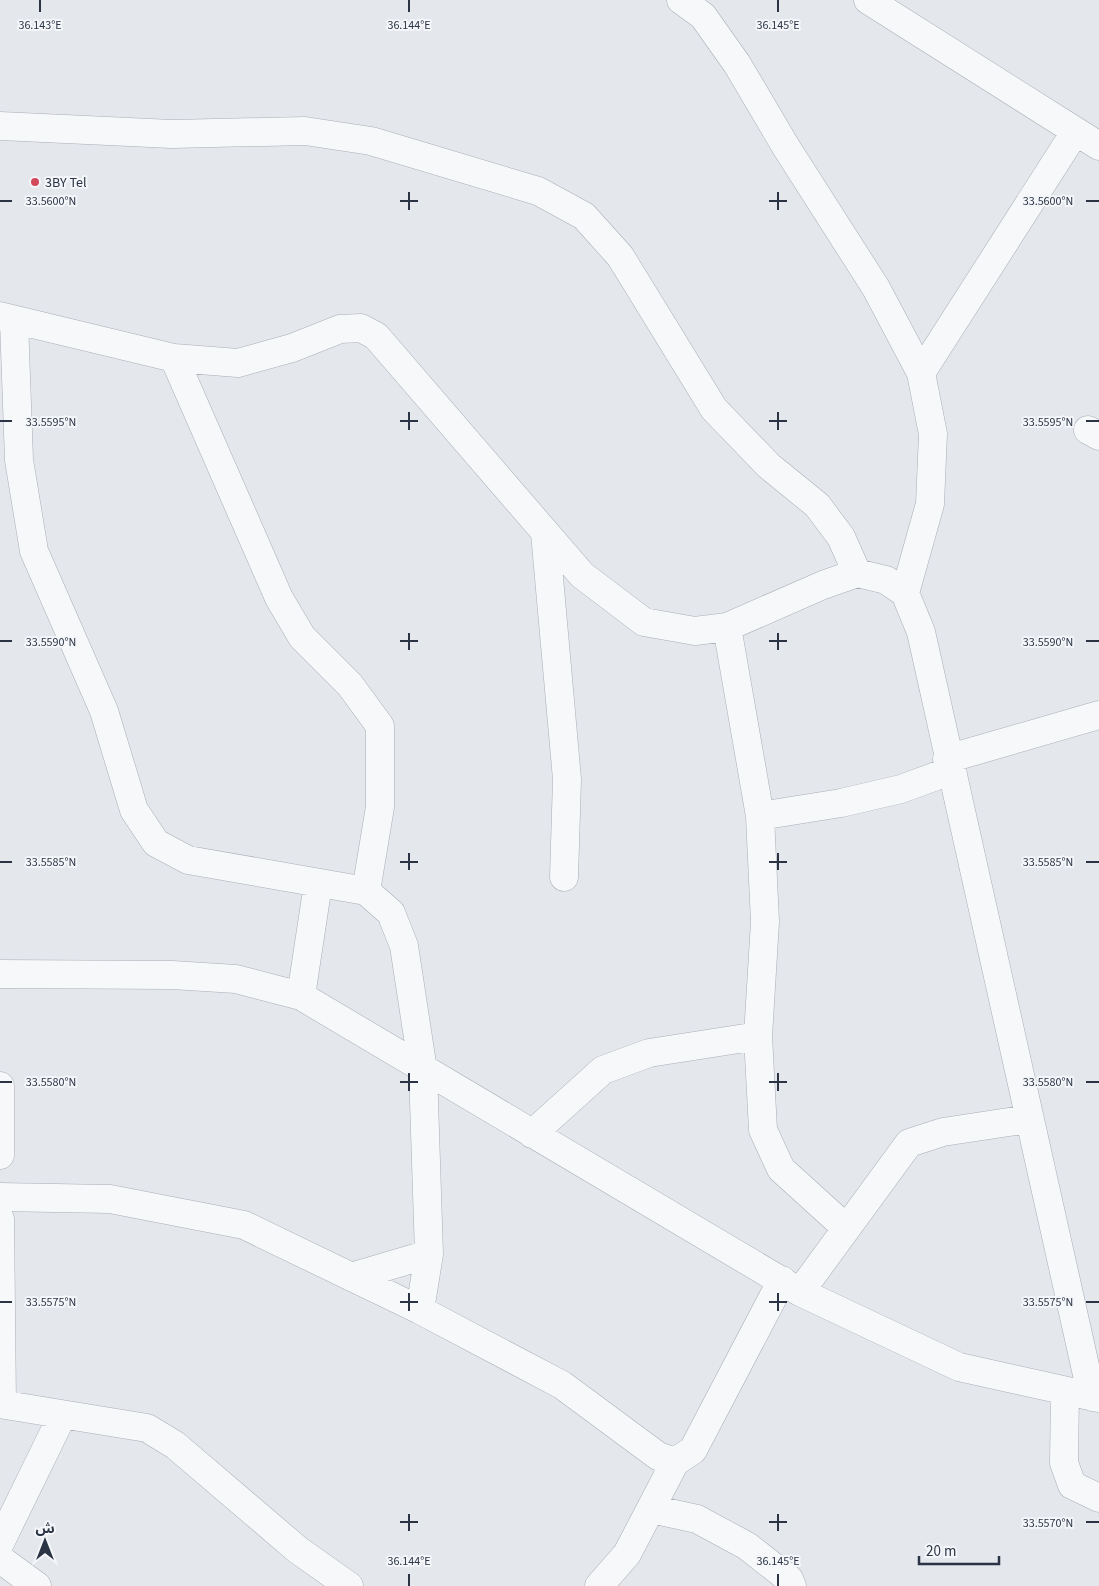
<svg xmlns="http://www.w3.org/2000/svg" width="1099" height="1586" font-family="'Source Sans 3','Noto Sans Arabic',sans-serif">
<rect width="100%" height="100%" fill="#e4e7ec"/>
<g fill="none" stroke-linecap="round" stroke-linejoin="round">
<g stroke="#a9aeb7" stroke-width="29">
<path id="minor" d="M681,0L703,16L737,64L786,147L876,288L921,373L933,434L930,504L905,593
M868,0L1099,146
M0,126L172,134L305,131L371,141L538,191L584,216L620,256L714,409L769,466L817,505L841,537L857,573
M0,316L174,358L238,363L292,348L340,329L361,328L376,336L582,575L644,622L695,631L727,627L823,585L857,573L886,580L905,593L921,632L1092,1397
M14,321L19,460L34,551L104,711L134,810L156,843L188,860L366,891L391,913L404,946L423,1070L429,1254L420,1310
M174,358L279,598L302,637L350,685L380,726V807L366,891
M921,373L1075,132
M1088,430L1099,436
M545,533L567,779L564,877
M727,627L760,816L765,922L758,1036L763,1130L781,1169L846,1228
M947,759L1099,715
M760,816L841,803L901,789L950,771
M0,974L172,975L236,979L301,996L800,1292L959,1367L1099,1398
M301,996L318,884
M532,1134L603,1070L649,1053L758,1036
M0,1155V1086
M0,1197L110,1199L244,1225L420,1310L562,1385L658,1456L675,1462L693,1450L782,1280
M0,1219L2,1404
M351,1277L429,1254
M800,1292L909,1143L943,1132L1029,1119
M1065,1391L1064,1463L1072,1485L1099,1498
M0,1404L147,1428L175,1445L298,1550L349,1586
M651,1509L697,1519L747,1546L789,1579L792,1586
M0,1543L62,1416
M0,1559L37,1586
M599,1586L627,1554L675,1462"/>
</g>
<use href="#minor" stroke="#f7f8fa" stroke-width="28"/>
</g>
<path fill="none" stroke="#2b3445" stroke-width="2" d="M40,0V12M409,0V12M778,0V12M409,192V210M778,192V210M0,201H12M400,201H418M769,201H787M1086,201H1099M409,412V430M778,412V430M0,421H12M400,421H418M769,421H787M1086,421H1099M409,633V650M778,633V650M0,641H12M400,641H418M769,641H787M1086,641H1099M409,853V870M778,853V870M0,862H12M400,862H418M769,862H787M1086,862H1099M409,1073V1091M778,1073V1091M0,1082H12M400,1082H418M769,1082H787M1086,1082H1099M409,1293V1311M778,1293V1311M0,1302H12M400,1302H418M769,1302H787M1086,1302H1099M409,1514V1531M778,1514V1531M400,1522H418M769,1522H787M1086,1522H1099M409,1574V1586M778,1574V1586"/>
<circle fill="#d1495b" stroke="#f4f6f9" stroke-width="2" cx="35" cy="182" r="5"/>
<g text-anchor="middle" stroke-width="4" stroke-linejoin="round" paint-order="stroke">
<g font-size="14" fill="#2b3445" stroke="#f4f6f9" text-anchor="start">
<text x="45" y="187">3BY Tel</text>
</g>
</g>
<g font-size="12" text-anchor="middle" fill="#2b3445" stroke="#f4f6f9" stroke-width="4" stroke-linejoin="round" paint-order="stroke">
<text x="40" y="29">36.143°E</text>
<text x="409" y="29">36.144°E</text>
<text x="778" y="29">36.145°E</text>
<text x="51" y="205">33.5600°N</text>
<text x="1048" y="205">33.5600°N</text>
<text x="51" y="426">33.5595°N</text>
<text x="1048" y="426">33.5595°N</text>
<text x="51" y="646">33.5590°N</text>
<text x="1048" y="646">33.5590°N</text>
<text x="51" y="866">33.5585°N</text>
<text x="1048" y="866">33.5585°N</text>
<text x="51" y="1086">33.5580°N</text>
<text x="1048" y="1086">33.5580°N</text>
<text x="51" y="1306">33.5575°N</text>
<text x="1048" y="1306">33.5575°N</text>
<text x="1048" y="1527">33.5570°N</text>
<text x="409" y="1565">36.144°E</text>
<text x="778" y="1565">36.145°E</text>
</g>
<g transform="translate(45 1541)" stroke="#f4f6f9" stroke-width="4" paint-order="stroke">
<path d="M0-4L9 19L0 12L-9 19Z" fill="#2b3445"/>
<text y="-8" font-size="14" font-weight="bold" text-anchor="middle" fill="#2b3445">ش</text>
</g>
<path d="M919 1556v8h80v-8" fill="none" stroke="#2b3445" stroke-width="2.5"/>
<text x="926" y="1556" font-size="15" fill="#2b3445" stroke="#f4f6f9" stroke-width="4" paint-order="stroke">20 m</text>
</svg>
